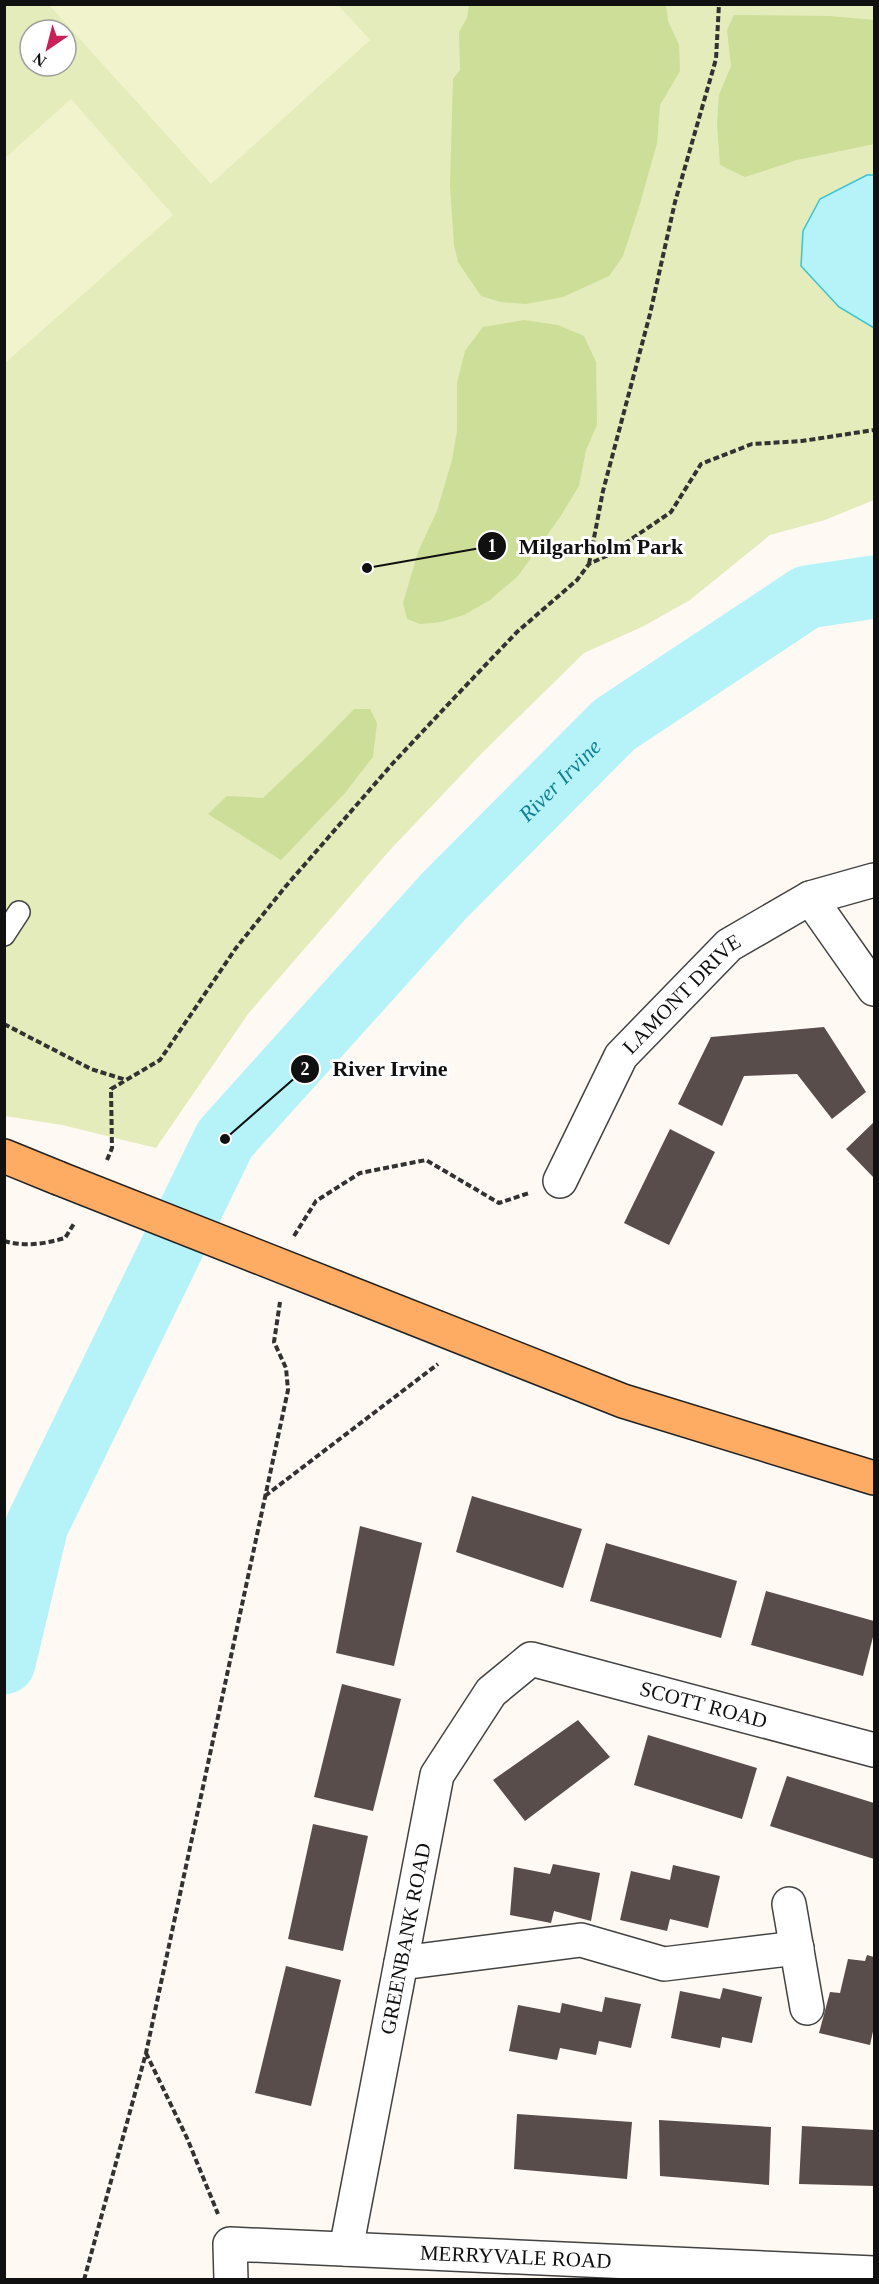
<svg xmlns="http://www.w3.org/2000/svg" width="879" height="2284" font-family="Georgia,serif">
<rect width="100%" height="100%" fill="#fff9f3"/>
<path fill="#e3ecba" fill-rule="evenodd" d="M4,5H874V500L825,520L770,535L690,600L644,626L584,653L483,752L390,850L248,1014L156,1148L62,1125L5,1116ZM30,30H66V66H30Z"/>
<path fill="#ccde98" d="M469,5H666L668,21L679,45L680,71L660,105L657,143L639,207L623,256L609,276L563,297L526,304L501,302L481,296L458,262L454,245L450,186L453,79L460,70L459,32L467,18Z
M734,15L829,16L874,20V144L797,160L745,177L720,165L717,124L719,95L731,66L727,30Z
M524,320L558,325L584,336L596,362L597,425L586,450L579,486L560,517L518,576L490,600L464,615L441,622L420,624L407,619L403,603L418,552L437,511L452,460L457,431V383L465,351L483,327Z
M354,709H370L377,723L373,757L344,794L281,860L208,814L227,796L263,798L320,744Z"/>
<path fill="#f1f3cc" d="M49,5H338L370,40L211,184Z
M71,99L173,215L5,363V158Z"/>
<path fill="#b5f3f9" stroke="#39c3d3" stroke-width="1.5" d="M867,175H874V328L839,307L801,266L803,231L820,199Z"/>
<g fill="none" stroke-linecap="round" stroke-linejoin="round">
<path stroke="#b5f3f9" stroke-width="63" id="s1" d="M4,1663L37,1525L225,1139L444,896L614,725L807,597L874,587"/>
</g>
<path fill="#594d4c" d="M824,1027L866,1092L832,1119L797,1074L744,1076L722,1126L678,1104L711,1037Z
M874,1122V1178L846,1149Z
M670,1129L715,1152L669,1245L624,1223Z
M472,1496L582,1529L563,1588L456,1552Z
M360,1526L422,1543L394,1666L336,1653Z
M606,1543L737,1581L721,1638L590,1601Z
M766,1591L874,1621V1633L863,1676L751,1645Z
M342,1684L401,1699L373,1811L314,1797Z
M578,1720L610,1757L525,1821L493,1780Z
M648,1735L757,1768L742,1819L634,1785Z
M787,1776L874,1803V1859L770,1826Z
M313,1824L368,1836L343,1951L288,1939Z
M553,1864L600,1873L591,1921L554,1911L551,1923L510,1915L514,1867L550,1874Z
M673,1865L720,1876L708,1928L670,1919L667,1931L620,1920L631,1871L670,1880Z
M867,1955L874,1957V2027L870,2045L819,2033L830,1992L840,1993L848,1959L865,1961Z
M286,1966L341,1980L311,2106L255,2093Z
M723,1988L762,1997L752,2043L722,2037L720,2048L671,2038L680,1991L720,1999Z
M605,1997L641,2004L631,2048L599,2041L596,2055L560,2048L557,2060L509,2051L518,2005L560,2013L562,2003L602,2012Z
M517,2114L632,2122L627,2179L514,2169Z
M659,2120L771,2127L769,2185L660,2176Z
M802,2126L874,2130V2186L799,2184Z"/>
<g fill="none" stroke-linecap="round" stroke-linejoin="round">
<g stroke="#434343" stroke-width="24">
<path id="service" d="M4,935L19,912"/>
</g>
<g stroke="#434343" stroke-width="36">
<g id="minor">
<path d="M810,898L874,989"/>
<path id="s2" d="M560,1181L621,1056L729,945L810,898L874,880"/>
<path d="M789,1904L807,2008"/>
<path d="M401,1963L581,1940L664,1964L797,1948"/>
<path id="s3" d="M346,2249L437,1775L491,1692L531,1659L874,1750"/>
<path id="s4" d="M231,2280L230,2244L874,2273"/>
</g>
</g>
<g stroke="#212121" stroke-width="36">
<path id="primary" d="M4,1156L58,1178
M337,1288L623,1401L874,1478"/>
</g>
<path stroke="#323232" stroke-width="4" stroke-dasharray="6 3" stroke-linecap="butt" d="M589,564L603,491L650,314L675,202L716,59L719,4
M4,1024L91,1069L126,1080
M107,1160L112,1148L111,1089L160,1060L236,948L286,886L394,762L455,697L517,632L577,580L589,564L608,555L671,512L701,464L752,444L802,441L874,430
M294,1236L316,1201L360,1173L426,1160L499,1203L529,1193
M4,1241C25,1247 44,1244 65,1238L75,1222
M265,1496L438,1364
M146,2053L187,2138L218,2214
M84,2280L146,2053L288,1390L286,1368L274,1342L280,1302"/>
<use href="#service" stroke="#fff" stroke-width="21"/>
<use href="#minor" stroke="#fff" stroke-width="33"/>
<use href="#primary" stroke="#feab64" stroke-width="33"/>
<g stroke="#212121" stroke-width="36" stroke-linecap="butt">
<path id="primary-bridge" d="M58,1178L337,1288"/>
</g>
<use href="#primary-bridge" stroke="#feab64" stroke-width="33"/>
</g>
<g text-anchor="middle" stroke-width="6" stroke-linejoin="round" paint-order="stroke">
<g font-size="21" fill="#101010" stroke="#fff">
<text dy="7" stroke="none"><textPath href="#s2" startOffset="226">LAMONT DRIVE</textPath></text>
<text dy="7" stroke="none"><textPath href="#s3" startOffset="812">SCOTT ROAD</textPath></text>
<text dy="7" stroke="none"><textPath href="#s3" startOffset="316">GREENBANK ROAD</textPath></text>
<text dy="7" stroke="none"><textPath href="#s4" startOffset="322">MERRYVALE ROAD</textPath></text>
</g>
<g font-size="22" font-style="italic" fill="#128092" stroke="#fff">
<text dy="8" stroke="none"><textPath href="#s1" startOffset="1062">River Irvine</textPath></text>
</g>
</g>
<path fill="none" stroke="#101010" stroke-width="2" d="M367 568L492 546M225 1139L305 1069"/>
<g fill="#101010" stroke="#fff" stroke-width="2">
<circle cx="367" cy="568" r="6"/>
<circle cx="225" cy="1139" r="6"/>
<circle cx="492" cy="546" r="15"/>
<circle cx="305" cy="1069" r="15"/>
</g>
<g font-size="18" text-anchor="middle" font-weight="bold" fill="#fff">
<text x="492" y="552">1</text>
<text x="305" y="1075">2</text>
</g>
<g font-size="22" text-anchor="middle" font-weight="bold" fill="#101010" stroke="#fff" stroke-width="6" stroke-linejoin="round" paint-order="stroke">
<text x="601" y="554">Milgarholm Park</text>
<text x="390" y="1076">River Irvine</text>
</g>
<rect width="879" height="2284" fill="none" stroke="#101010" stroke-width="12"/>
<g transform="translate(48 48) rotate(215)"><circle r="28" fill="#ffffff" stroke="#9f9f9f" stroke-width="1.5"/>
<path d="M0-4.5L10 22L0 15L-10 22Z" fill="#c7215a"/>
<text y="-9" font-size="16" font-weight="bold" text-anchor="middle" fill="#101010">N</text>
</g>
</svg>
